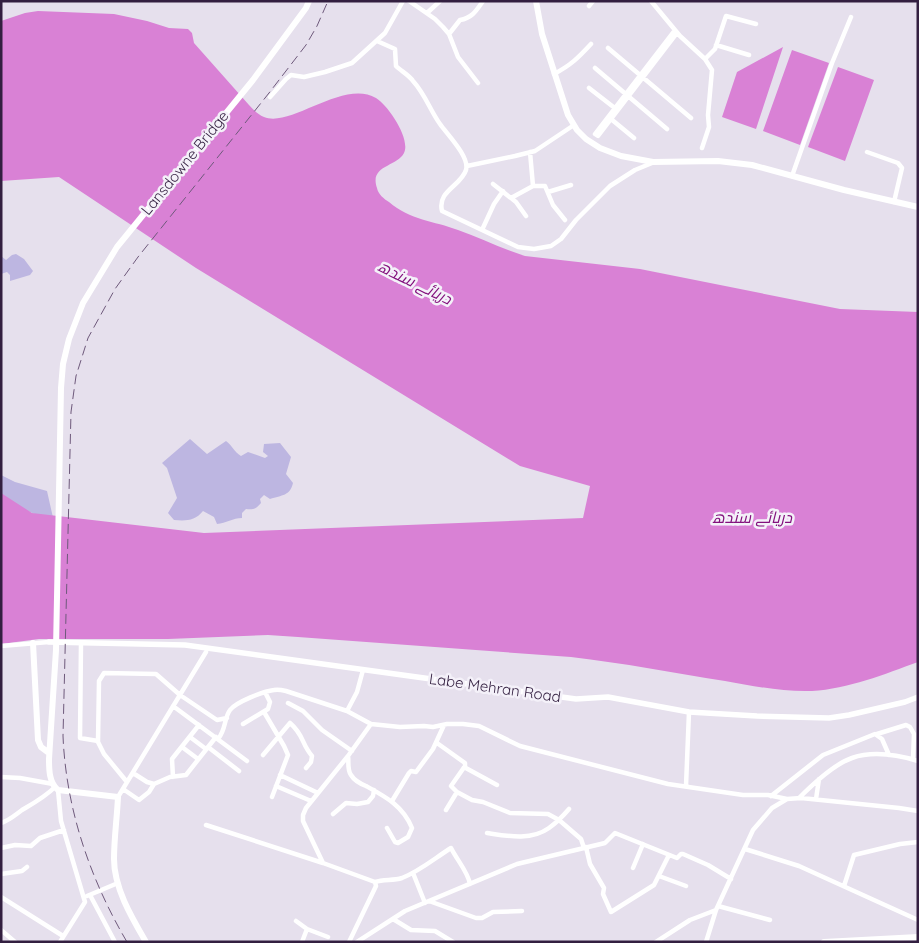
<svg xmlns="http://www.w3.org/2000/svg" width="919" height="943" font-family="Quicksand,Cairo,sans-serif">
<rect width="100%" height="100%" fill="#e6e0ed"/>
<path fill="#bdb6e1" d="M16,254L24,259L33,271L30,275L10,281V275L7,272L1,274V256L6,260L12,255Z
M190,439L207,454L226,441C232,445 234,452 241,456L248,452L265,458L268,456L263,452L264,444L280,443L291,457L286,474L293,483C290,496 282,495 270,499L264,495L260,499L261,503C256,509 253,510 246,509L242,513V518C233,518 226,523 217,524L214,517L203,511C195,521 186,521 174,520L168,513L177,498L167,468L162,463Z
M1,475L15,482L47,491L54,522L1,500Z"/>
<path fill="#d981d5" d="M38,11L114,14L147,21L169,28L188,29L192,33L194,43L249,105C254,110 258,115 264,117C291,128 343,79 376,98C388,105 411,139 404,153C397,167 369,165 377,188C378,194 384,199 389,202C410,220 434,221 458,230C481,238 502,249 525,256L640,269L840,309L918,312V662C885,674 848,689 812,691C783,692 753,686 725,681C674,673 623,663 571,657L298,637L268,635L168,639H39L1,644V493L32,513L204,533L583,518L590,486L520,466L196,268L59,177L1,181V21L25,13Z
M783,47L756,129L722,117L737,72Z
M792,50L829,63L800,145L763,131Z
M838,67L874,80L845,161L808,147Z"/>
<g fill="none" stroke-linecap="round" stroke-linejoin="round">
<path stroke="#fff" stroke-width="4.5" d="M409,1L435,19L443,27L449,34L458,57L478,83
M651,1L680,36L705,59L712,70L708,115L709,127L702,148
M589,6L593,1
M427,13L440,1
M675,30L595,134L598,136L677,33
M449,34L460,20C472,18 476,11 483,1
M377,41L395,49L396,66C401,71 409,75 413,81C425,94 430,110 440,124C447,134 470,157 466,170C461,186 437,191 442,211L518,247L534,249L551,246L561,239L576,220L610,186L635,170L652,163
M716,45L749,55
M608,48L691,118
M705,59L715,49L726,16L756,24
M595,68L667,129
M554,74C571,65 578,58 591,44
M589,88L616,109
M270,97L286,79L291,75L304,77L325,72L352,63L385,33L403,1
M611,119L634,138
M530,152L533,186
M867,152L898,163L902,168L894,202
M467,166L515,156L535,151L574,125
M792,176L832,63L851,17
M493,184L516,202L526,216
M548,192L571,185
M511,198L533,186H545L553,205L565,220
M482,230L494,204L503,191
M81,643L80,738L98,741
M1,646L49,642
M288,703L303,711L322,730L352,751
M173,706L247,761
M347,711L357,692L363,670
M264,712L284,746L288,755L272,797
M243,724L268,709L270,702L265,692
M877,734L906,725L910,727L914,734L913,759
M190,737L206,749
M218,739C226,730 224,718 230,710C236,702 264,691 274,690C278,689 282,690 286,691L347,711L371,724L400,727L424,726L433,727L447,724H463L479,726L520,746L668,784L743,795H768L787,799L801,798L899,808L918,811
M437,743L465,763V766L451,786L457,792
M182,747L198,759
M208,747L239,771
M263,755L290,723C304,735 301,743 312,756L311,762L306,768
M348,756C349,762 347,770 351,775C354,780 361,784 366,786C386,797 403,806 412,828L408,837L398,843L395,842L387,828
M464,767L497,785
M133,773L147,782L154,784L170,777L186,775L216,737
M280,775L318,793
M1,777L20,778L53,784
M173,777L172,759L199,725
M127,782L104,754L98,742L99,681L104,673L156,674L180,695L217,720L227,718
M276,786L311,801
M686,786L689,712
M123,789L139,800L149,792L154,784
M58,790L61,821L85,902L60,942
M771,796L823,755L875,734L882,739L889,755
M118,797L206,652
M799,798C812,785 834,764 852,758C872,751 898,755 918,761
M816,799L819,779
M392,801L409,773L411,771L416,772L433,749L444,725
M446,810L457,792L472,800L483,802L510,813L548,814L559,820L581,839L584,848
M333,814L346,803L357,804L368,802L373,796L374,790
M1,823C10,820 15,815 22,810C34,803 45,797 55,787
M206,825L323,863
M487,833C507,836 531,841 549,828C556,823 563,816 569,809
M586,847L590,864L604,888L603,894L611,912L654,885L669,855
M1,848L15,845L31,846L40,838L64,830
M745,849L799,866L918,920
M633,868L643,844
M413,873L425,903
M1,874L22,871L27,867
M659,876L686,886
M375,882C384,879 393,881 402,878C420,871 435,858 451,848C457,860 468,872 470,884
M844,886L854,855L900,844L918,842
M90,895L115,942
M87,896L118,883
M1,897L63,936
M429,901L476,918H482L493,912L522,911
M718,906L770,920
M393,919L411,930L435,931L453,942
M296,921L307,929L328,937
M1,930L15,942
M302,942L307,929
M349,942L376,886L375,882L323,863L303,821V815L306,808L348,756L371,724
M357,942L405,911L517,864L605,843L615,833L677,858L681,854H683L708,865L731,879
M656,942L690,920L716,910
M706,942L716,910L753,830L772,808L787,799"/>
<path stroke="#fff" stroke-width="5.5" d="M49,642L185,645L576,699L608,697L689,712L757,716L829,718L849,715L905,702L918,697"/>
<path stroke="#fff" stroke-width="6" d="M536,1L542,34L568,115L577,130L586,139L600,148L621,156L653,162L718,161L752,165L844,190L918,207
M33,643L38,740L41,747L49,753
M146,942C132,918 114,888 114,859C114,839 117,818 118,797L58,790C49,783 49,769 49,759L56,650L61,388L63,364L69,339L83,303L117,247L253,80L306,8L309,1
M824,942L918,937"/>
<path stroke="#6e597b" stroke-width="1" stroke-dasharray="10 5" stroke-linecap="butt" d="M127,942C90,879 66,809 63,736L71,412L76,376L88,338L115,289L138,257L269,93L306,45L317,26L328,1"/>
</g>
<g text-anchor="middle" stroke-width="5" stroke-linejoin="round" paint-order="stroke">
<g font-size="15" fill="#331f40" stroke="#f4f1f9">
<text transform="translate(185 163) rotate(-51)" y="5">Lansdowne Bridge</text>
<text transform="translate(495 688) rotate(8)" y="5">Labe Mehran Road</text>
</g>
<g font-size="16" font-style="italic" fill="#83117d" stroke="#f4f1f9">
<text transform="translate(415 282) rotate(26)" y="6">دریائے سندھ</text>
<text x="752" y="523">دریائے سندھ</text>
</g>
</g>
<rect width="919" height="943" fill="none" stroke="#331f40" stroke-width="5"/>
</svg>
